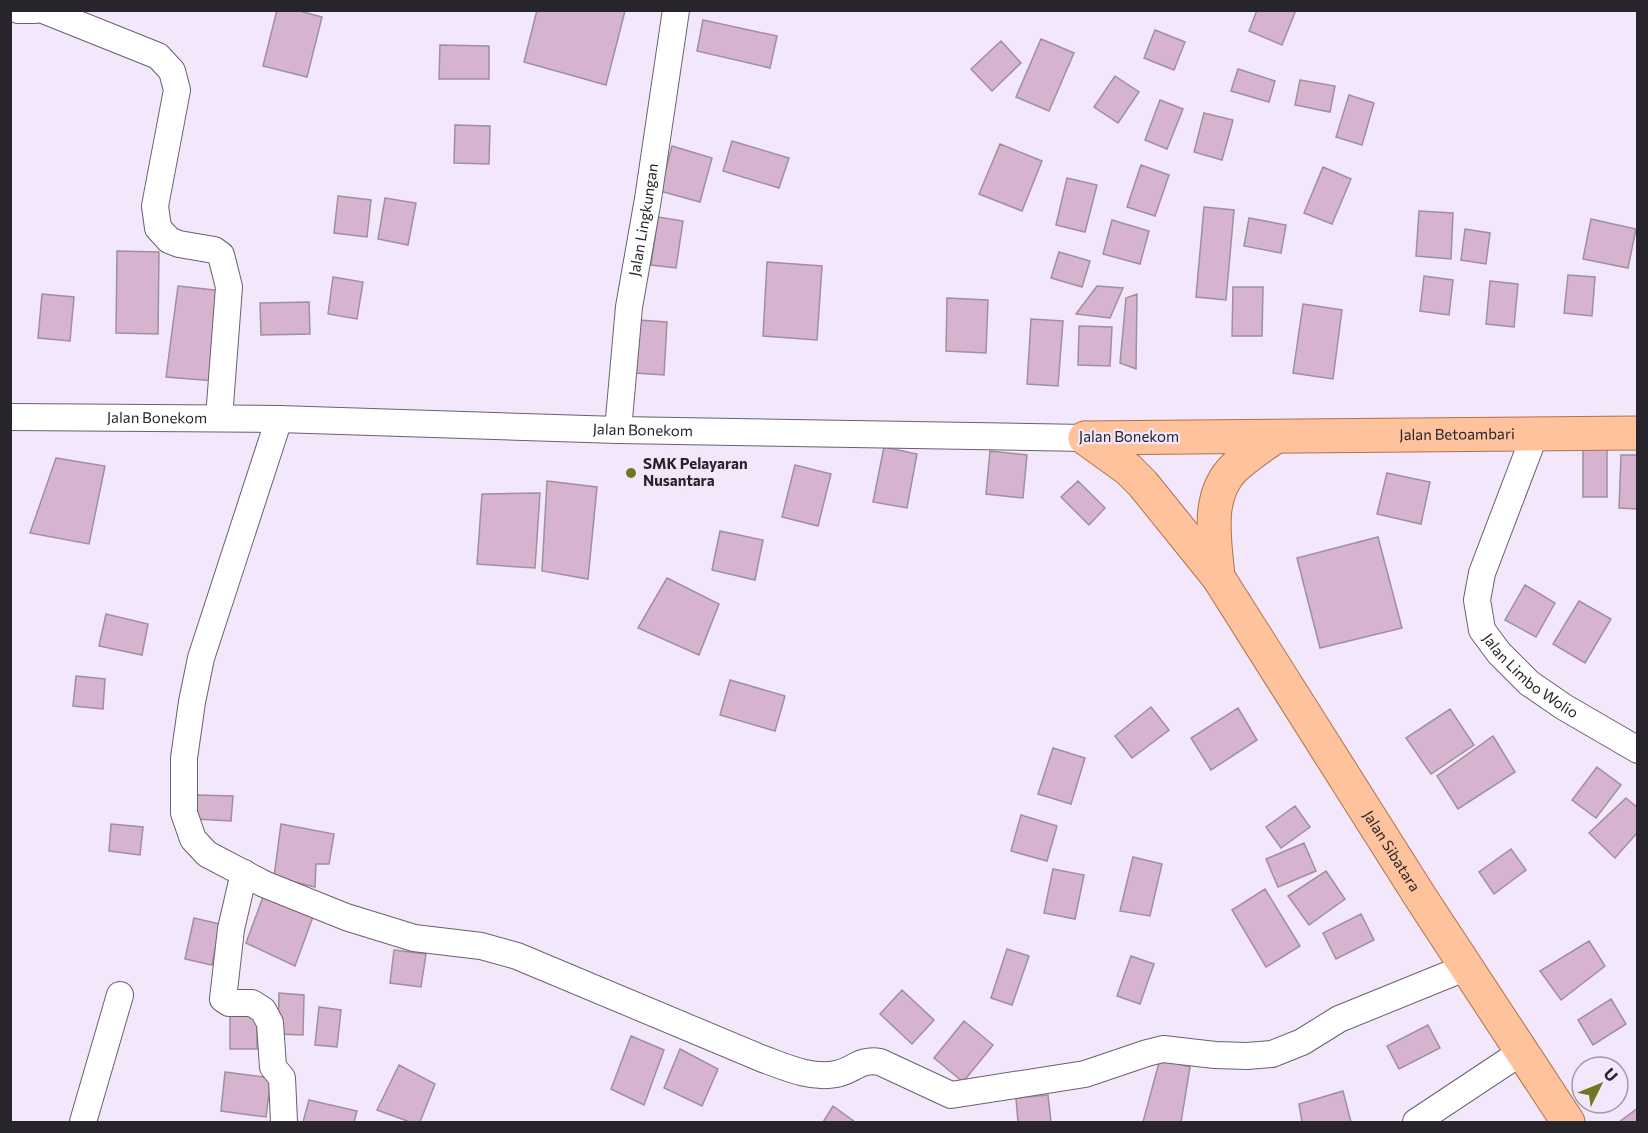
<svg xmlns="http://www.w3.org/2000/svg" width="1648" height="1133" font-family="Commissioner,sans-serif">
<rect width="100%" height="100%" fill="#f3e7fb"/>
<path fill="#d6b3cf" stroke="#a08f9d" stroke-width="1.5" d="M277,10H296L322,17L307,77L263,66Z
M537,10L625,11L606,85L524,62Z
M1257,10H1296L1282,45L1249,31Z
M703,20L777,36L770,68L697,51Z
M1155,30L1185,42L1174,70L1144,58Z
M1041,39L1074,53L1049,111L1016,97Z
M1001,41L1021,63L992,91L971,69Z
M440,45L489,46V79H439Z
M1238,69L1275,81L1269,102L1231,91Z
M1115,76L1139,92L1118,123L1094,107Z
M1300,80L1335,86L1330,112L1295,105Z
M1349,95L1374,103L1362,145L1336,137Z
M1160,100L1183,109L1167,149L1145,140Z
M1204,113L1233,120L1222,160L1194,152Z
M455,125L490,126L489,164L454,163Z
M732,141L789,158L779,188L723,171Z
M1000,144L1042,161L1022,211L979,194Z
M672,146L712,158L700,202L660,191Z
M1141,165L1169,175L1155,216L1127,207Z
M1323,167L1351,179L1332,224L1304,213Z
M1067,178L1097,185L1085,232L1056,225Z
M338,196L371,200L367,237L334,233Z
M385,198L416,203L408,245L378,239Z
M1204,207L1234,210L1226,300L1196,297Z
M1419,211L1453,213L1451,259L1416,256Z
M658,217L683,221L676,268L651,265Z
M1249,218L1286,225L1281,253L1244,246Z
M1591,219L1636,229L1628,268L1583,259Z
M1112,220L1149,231L1140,264L1103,254Z
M1465,229L1490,233L1486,264L1461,260Z
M117,251L159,252L158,334L116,333Z
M1059,252L1090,261L1082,287L1051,278Z
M767,262L822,266L817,340L763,336Z
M1568,275L1595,277L1592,316L1564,313Z
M1424,276L1453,280L1449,315L1420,311Z
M333,277L363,282L357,319L328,314Z
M1490,281L1518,284L1514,327L1486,324Z
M178,286L223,291L215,381L166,377Z
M1097,286L1123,288L1110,318L1076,314Z
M1233,287H1263L1262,336H1232Z
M42,294L74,297L70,341L38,338Z
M1137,294L1136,369L1120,363L1126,298Z
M947,298L988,300L986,353L946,351Z
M309,302L310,334L261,335L260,303Z
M1303,304L1342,310L1333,379L1293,373Z
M1031,319L1063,321L1058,386L1027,384Z
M638,320L667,322L664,375L635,373Z
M1079,326L1112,327L1110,366L1078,365Z
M1583,444H1607V497H1583Z
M884,447L917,454L907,508L873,502Z
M990,451L1027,455L1023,498L986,494Z
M1621,455H1638V509L1619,508Z
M56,458L105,466L89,544L30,533Z
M795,465L831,474L818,526L782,517Z
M1387,473L1430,482L1421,524L1377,514Z
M547,481L597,487L588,579L542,571Z
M1078,481L1105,508L1089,525L1061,497Z
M540,493L535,568L477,564L482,494Z
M720,531L763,540L755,580L712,570Z
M1378,537L1402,628L1320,648L1297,558Z
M667,578L719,604L699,655L638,628Z
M1525,585L1555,603L1536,637L1505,620Z
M1579,601L1611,619L1585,663L1553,644Z
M106,614L148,624L142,655L99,646Z
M76,676L105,679L103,709L73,706Z
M730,680L785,696L775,731L720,715Z
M1151,707L1169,730L1132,758L1115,736Z
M1238,708L1257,740L1211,770L1191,738Z
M1450,709L1474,745L1431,774L1406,738Z
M1493,736L1515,772L1458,809L1437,776Z
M1053,748L1085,758L1071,804L1038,794Z
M1597,767L1621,785L1596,818L1572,800Z
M197,795L233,796L231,821L196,819Z
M1626,798L1638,808V832L1615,858L1589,833Z
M1295,806L1310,827L1281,848L1266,827Z
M1021,815L1057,826L1047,861L1011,851Z
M111,824L143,827L140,855L109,851Z
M281,824L334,834L329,864H316L315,887L274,877Z
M1304,843L1316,871L1278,887L1266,859Z
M1511,849L1526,870L1494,894L1479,872Z
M1133,857L1162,864L1150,916L1120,911Z
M1053,869L1084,875L1075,919L1044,913Z
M1326,871L1345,899L1309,925L1288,896Z
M1265,889L1300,946L1266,967L1232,910Z
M263,897L314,914L295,966L246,943Z
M1361,914L1374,940L1336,959L1323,933Z
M194,918L220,924L212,965L185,959Z
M1589,941L1605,966L1561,1000L1540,971Z
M1007,949L1029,956L1012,1005L991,998Z
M394,950L426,954L421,987L390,983Z
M1131,956L1154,964L1140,1004L1117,996Z
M902,990L934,1020L912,1044L880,1014Z
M279,993L304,995L303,1035L278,1034Z
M1611,999L1626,1024L1593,1045L1578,1020Z
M319,1007L341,1010L337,1047L315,1045Z
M230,1014H257V1049H230Z
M964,1021L993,1045L963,1082L934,1058Z
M1428,1025L1440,1048L1399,1069L1387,1046Z
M631,1036L664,1050L644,1105L611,1089Z
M680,1049L718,1069L702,1106L664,1088Z
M1160,1059L1190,1067L1181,1122H1143Z
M399,1065L435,1084L420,1122H410L377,1110Z
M225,1072L271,1078L266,1117L221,1111Z
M1343,1091L1351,1122H1302L1299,1104Z
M1048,1095L1051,1122H1018L1016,1098Z
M309,1100L357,1111L354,1122H303Z
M833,1106L855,1122H823Z
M1638,1108V1122H1619Z"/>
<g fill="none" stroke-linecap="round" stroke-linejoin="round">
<g stroke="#6a6071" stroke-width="28">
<g id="street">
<path d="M18,10H35"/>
<path d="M43,10L158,56L172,71L177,90L155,206L158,228L169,240L179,244L214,250L221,255L229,287L219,418"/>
<path id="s1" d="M10,417L279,419L618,430L1085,438"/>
<path d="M279,419L201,658L192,702L184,758V813L193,839L207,854L264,884L346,917L414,938L481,946L517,956L763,1059C785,1067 811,1079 836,1074C853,1071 860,1058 880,1062L951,1095L1085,1074L1147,1053L1163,1049L1215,1055L1247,1056L1272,1054L1302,1042L1339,1019L1467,967"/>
<path id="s2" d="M618,430L629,307L648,199L676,10"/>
<path id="s3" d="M1535,434L1482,573L1477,600L1482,630L1499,653L1529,683L1564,707L1638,750"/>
<path d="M244,873L231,929L223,999L229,1003H252L263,1010L270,1023L273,1067L282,1078L284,1122"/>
<path d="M83,1122L120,995"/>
<path d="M1416,1122L1523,1051"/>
</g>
</g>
<g stroke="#b2714a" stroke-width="35">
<g id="primary">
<path id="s4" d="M1085,438L1128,469L1143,484L1218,577L1421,898L1568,1122"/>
<path id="s5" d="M1085,438L1638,433"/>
<path d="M1218,577C1215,540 1205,496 1235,467C1247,456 1262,446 1275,437"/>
</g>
</g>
<use href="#street" stroke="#fff" stroke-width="26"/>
<use href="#primary" stroke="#fec39d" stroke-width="33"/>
</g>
<circle fill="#717720" stroke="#f3e7fb" stroke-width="2" cx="631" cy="473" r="6"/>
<g text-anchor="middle" stroke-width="4.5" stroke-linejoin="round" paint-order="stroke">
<g font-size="15" fill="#28242b" stroke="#f3e7fb">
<text dy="5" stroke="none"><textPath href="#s2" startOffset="212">Jalan Lingkungan</textPath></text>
<text dy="5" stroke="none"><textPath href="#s1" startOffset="147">Jalan Bonekom</textPath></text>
<text dy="5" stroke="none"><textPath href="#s1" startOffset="633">Jalan Bonekom</textPath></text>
<text dy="5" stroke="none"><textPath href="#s5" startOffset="372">Jalan Betoambari</textPath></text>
<text x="1129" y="442">Jalan Bonekom</text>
<text dy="5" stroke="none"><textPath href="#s3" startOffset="274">Jalan Limbo Wolio</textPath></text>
<text dy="5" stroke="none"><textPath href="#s4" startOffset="518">Jalan Sibatara</textPath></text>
</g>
<g font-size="15" font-weight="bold" fill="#28242b" stroke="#f3e7fb" text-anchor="start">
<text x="643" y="469">SMK Pelayaran<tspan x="643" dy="17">Nusantara</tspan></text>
</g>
</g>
<rect width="1648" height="1133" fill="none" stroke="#28242b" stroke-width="24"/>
<g transform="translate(1600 1085) rotate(47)"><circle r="28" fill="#f3e7fb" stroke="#a299a8" stroke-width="1.5"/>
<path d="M0-4.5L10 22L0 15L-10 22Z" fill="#717720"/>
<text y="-9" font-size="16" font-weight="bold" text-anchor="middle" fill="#28242b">U</text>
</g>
</svg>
